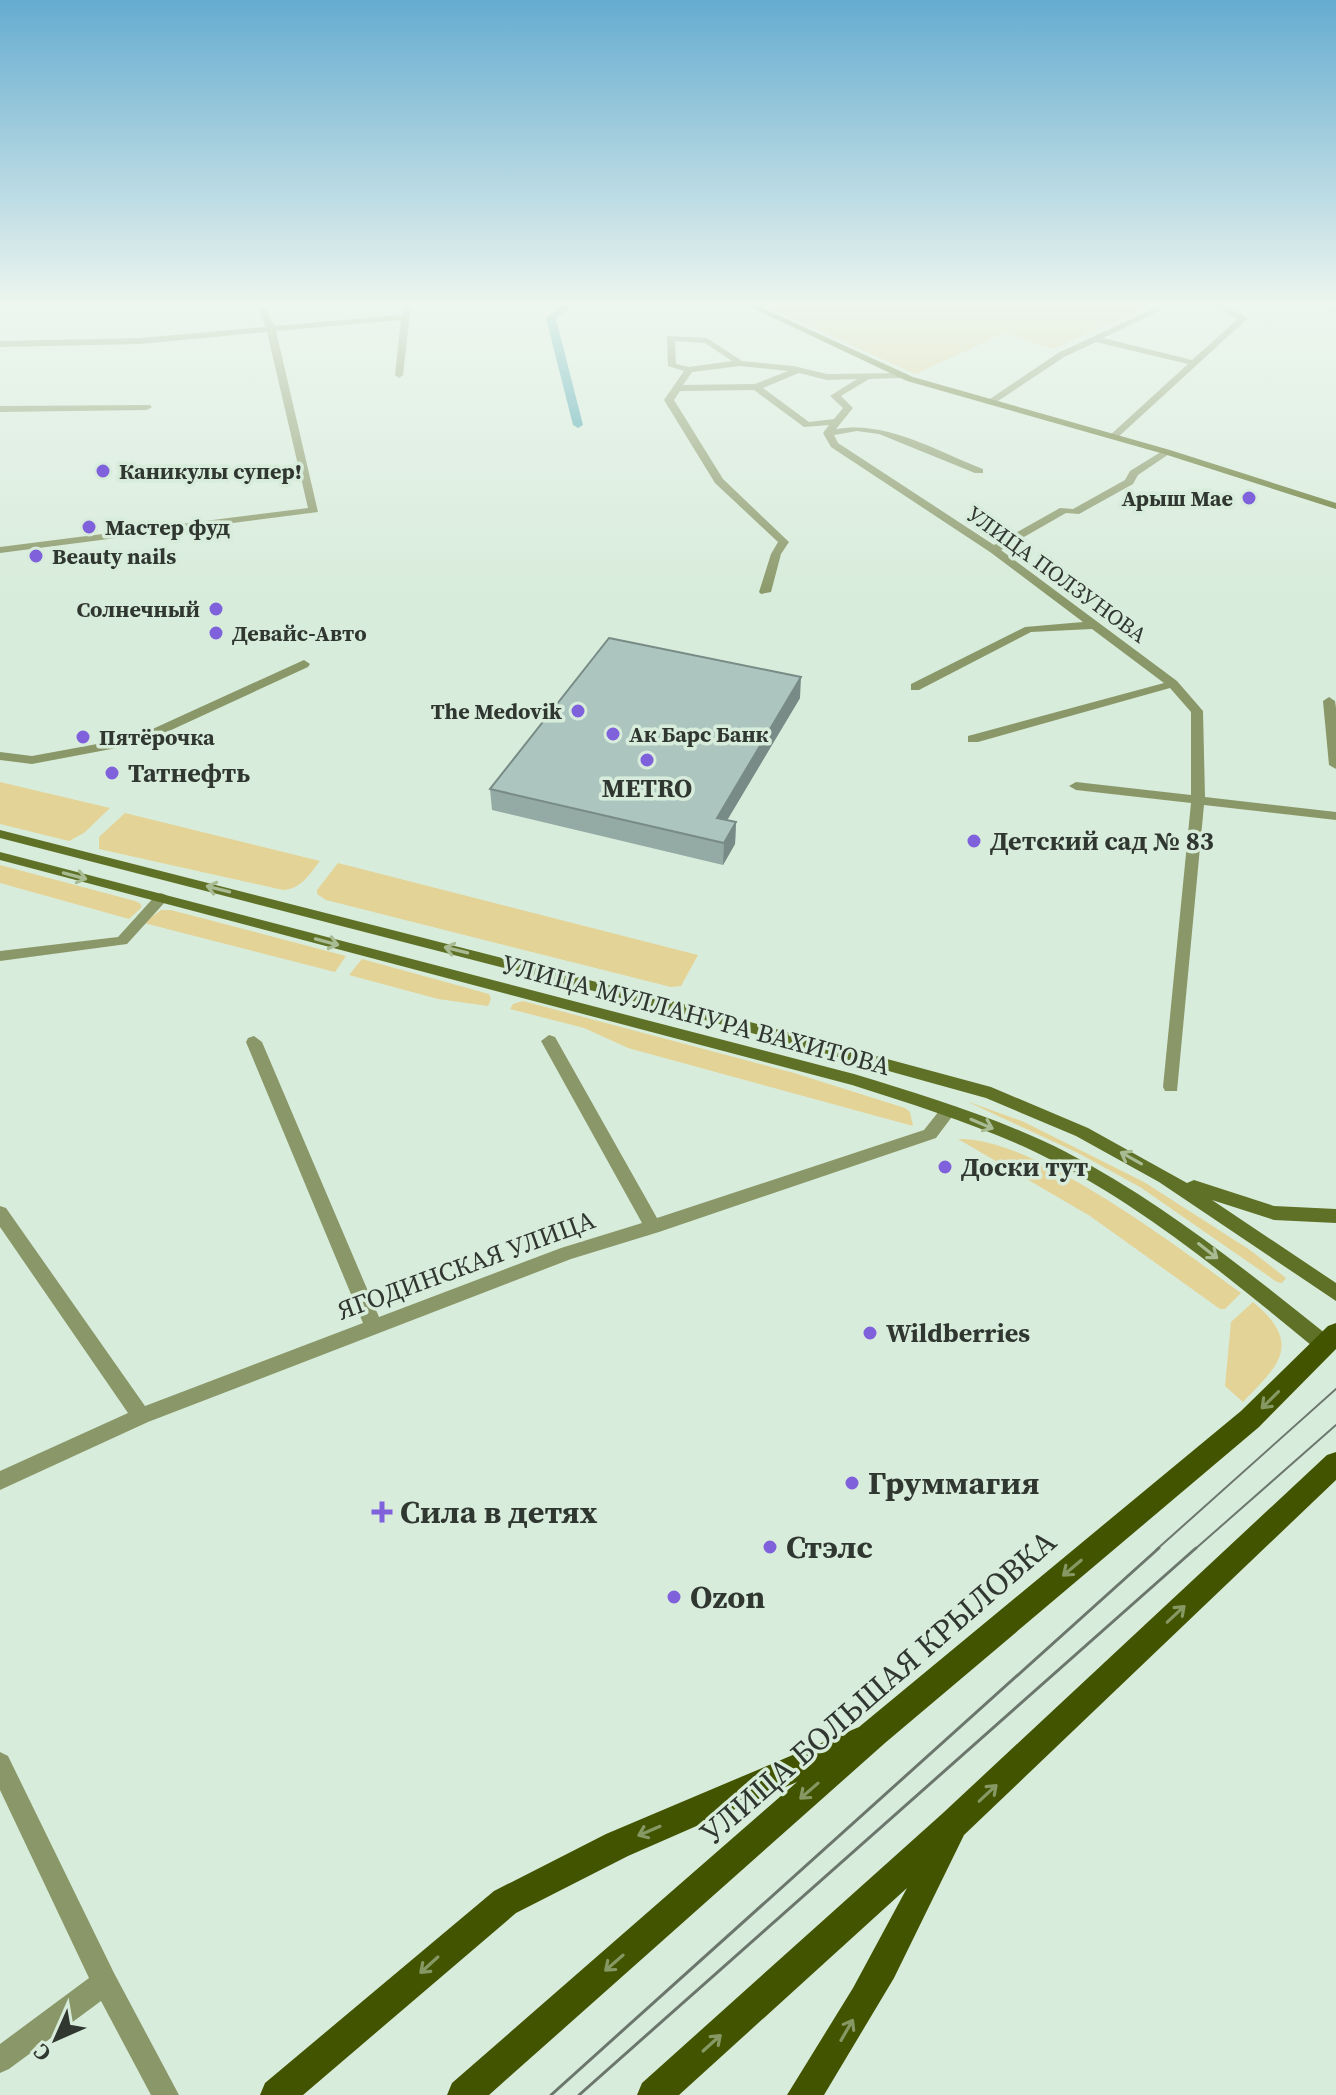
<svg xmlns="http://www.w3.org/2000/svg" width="1336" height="2095" font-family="'Source Serif 4',serif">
<rect width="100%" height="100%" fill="#d8ecdb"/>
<path fill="#e4d397" d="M761,304H1153L1053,349L1005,333L915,374Z
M0,782L110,808L84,833L69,841L0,824Z
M125,813L320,861C309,875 301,889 283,890L99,849V837Z
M338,863L698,955L681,986L671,987L326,900L317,894V890Z
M0,865L135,901L141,904V908L129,919L0,883Z
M161,910H171L346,956L335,972L144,923Z
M362,959L489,994L491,999L488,1006L438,999L349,975Z
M523,1001L794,1073L905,1108L910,1112L913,1126L628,1048L584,1028L510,1009L513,1004Z
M966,1101L1024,1122L1144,1182L1250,1250L1286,1278L1282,1283L1277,1282L1140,1187L1078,1153Z
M958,1139C1033,1136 1180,1249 1241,1293L1225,1309H1220L1090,1216Z
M1253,1302C1304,1344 1278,1366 1243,1402L1225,1386L1231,1322Z"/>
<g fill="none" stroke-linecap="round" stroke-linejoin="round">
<path fill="#419fab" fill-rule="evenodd" d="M563,304H574L556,319L583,425L578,428L573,425L546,318Z"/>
<path fill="#8a9869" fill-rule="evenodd" d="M256,304H264L274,326L402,315L403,304H411L403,375L399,378L395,375L401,320L276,331L318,512L0,553V547L308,508L267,332L140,344L0,347V341L140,338L266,327Z
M1164,304H1174L1103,338L1192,360L1238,319L1211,304H1221L1248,318L1116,439L1108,437L1188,364L1096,342L1064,357L992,405L984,403L1058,353Z
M1325,304H1333L1336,313Z
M667,336L707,338L742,361L793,366L827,374L902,373V377L899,378L869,379L841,396L853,408L836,429C886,420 937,451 983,469V473H975L879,434L857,431L834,435L838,443L994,545L1060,508L1073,509L1125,480L1130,471L1164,450L1172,452L1138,475L1133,484L1079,514L1066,513L1001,550L1177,681L1203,711L1205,797L1336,812V820L1204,805L1177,1091H1165L1163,1087L1191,803L1076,790L1069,786L1076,782L1191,795V712L1170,688L978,742H968V736L1164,683L1092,629L1031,632L919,690H911V684L1025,627L1083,622L990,552L831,447L823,433L829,425L804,427L754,390L680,391L674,400L723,479L789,542L781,554L771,592L761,594L759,592L771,554L778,542L715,483L664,400L684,371L668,366ZM675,341L705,343L732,361L689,367L676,364ZM740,366L788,371L755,384L683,385L692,372ZM799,373L827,380L857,379L830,396L843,408L834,419L809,422L763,388Z
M150,405L152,407L147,410L0,412V406Z
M304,660L310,664L308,667L143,743L32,764L0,760V752L32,756L135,737Z
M1329,697L1335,701L1336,708V769L1329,765L1323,701Z
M161,893L166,895L168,898L166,901L127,944L0,961V951L118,937L156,895Z
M549,1035L555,1037L657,1218L924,1130L943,1106H955L957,1110L936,1138L659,1232L571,1259L148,1422L0,1490V1471L128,1413L0,1227V1206L6,1208L145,1406L363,1323L246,1042L248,1038L254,1036L262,1042L379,1317L561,1248L642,1223L541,1041Z
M0,1752L8,1756L114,1973L179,2095H151L101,2001L9,2069L0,2073V2044L89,1978L0,1790Z"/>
<path fill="#5f7127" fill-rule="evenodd" d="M744,304H754L913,377L1170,450L1336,503V509L1164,454L907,381Z
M0,830L683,1004L991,1087L1088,1128L1187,1183L1194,1180L1274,1206L1336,1209V1223L1274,1220L1212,1200L1336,1283V1301L1159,1182L1076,1136L986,1098L683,1014L0,838Z
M0,852L854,1074C926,1096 999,1118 1066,1152C1162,1202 1247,1271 1331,1338L1334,1344L1331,1350L1324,1352L1317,1350C1227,1276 1135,1199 1029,1149C972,1123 912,1104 852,1085L0,860Z"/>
<path fill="#435400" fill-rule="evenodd" d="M1336,1323V1349L1259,1427L885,1743L489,2095H447L452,2083L797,1782L628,1856L516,1913L303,2095H260L265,2083L494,1891L606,1834L859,1727L1241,1411L1328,1326Z
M1336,1452V1480L964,1835L894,1978L824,2095H787L853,1988L907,1888L679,2095H637L642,2083L943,1813L1327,1455Z"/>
<path stroke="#6b776d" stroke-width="2" d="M1156,1550L1336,1389
M1194,1550L1336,1425"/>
<path stroke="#6b776d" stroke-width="3" d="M551,2095L1159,1548
M579,2095L1196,1548"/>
</g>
<path fill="#94aaa4" d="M800,698L727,820L736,822L735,844L723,865L492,810L490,789Z"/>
<path fill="#788b86" d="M801,677L800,698L716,839L717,818Z
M736,822L735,844L723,865L724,843Z"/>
<path fill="#acc6bf" stroke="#788b86" stroke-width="2" d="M609,638L801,677L717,818L736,822L724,843L490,789Z"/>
<defs><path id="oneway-shaft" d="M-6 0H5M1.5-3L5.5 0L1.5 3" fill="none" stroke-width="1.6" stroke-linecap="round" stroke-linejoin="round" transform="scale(2)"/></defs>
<g stroke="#a8bb93">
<use href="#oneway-shaft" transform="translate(75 876) rotate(15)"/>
<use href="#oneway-shaft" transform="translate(218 889) rotate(-166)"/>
<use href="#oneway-shaft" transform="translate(327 942) rotate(15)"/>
<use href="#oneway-shaft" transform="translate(456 950) rotate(-166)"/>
<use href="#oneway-shaft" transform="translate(982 1124) rotate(23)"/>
<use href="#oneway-shaft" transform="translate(1131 1158) rotate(-151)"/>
<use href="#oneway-shaft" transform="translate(1208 1251) rotate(38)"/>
</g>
<g stroke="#869863">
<use href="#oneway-shaft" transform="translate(1270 1400) rotate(135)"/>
<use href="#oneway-shaft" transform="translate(1072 1568) rotate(140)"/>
<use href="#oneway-shaft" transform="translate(1176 1614) rotate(-43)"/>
<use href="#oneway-shaft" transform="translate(809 1791) rotate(139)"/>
<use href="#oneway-shaft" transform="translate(988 1793) rotate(-43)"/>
<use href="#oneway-shaft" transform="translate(649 1831) rotate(157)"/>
<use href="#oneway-shaft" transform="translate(614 1963) rotate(139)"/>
<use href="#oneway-shaft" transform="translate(429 1965) rotate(138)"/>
<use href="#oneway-shaft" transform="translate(847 2030) rotate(-60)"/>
<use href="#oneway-shaft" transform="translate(712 2043) rotate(-42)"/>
</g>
<linearGradient id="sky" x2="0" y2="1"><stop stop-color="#65acd0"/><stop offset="0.51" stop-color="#edf6ef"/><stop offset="1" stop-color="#edf6ef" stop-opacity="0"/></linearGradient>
<rect width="1336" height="597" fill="url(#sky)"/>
<g fill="#8061dc" stroke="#d8ecdb" stroke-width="3">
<circle cx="103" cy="471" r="8"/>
<circle cx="1249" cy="498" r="8"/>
<circle cx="89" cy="527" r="8"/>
<circle cx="36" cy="556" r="8"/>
<circle cx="216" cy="609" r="8"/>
<circle cx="216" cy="633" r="8"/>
<circle cx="578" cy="711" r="8"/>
<circle cx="613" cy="734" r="8"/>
<circle cx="83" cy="737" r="8"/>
<circle cx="647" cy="760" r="8"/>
<circle cx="112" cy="773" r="8"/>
<circle cx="974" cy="841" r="8"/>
<circle cx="945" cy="1167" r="8"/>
<circle cx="870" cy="1333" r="8"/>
<circle cx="852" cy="1483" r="8"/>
<path d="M378 1500h8v8h8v8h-8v8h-8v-8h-8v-8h8z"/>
<circle cx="770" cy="1547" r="8"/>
<circle cx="674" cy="1597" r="8"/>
</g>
<g text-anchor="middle" stroke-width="7" stroke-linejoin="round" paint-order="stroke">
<g font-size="22" font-weight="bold" fill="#303731" stroke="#d8ecdb" text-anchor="start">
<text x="119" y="479">Каникулы супер!</text>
<text x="1233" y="506" text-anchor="end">Арыш Мае</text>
<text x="105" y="535">Мастер фуд</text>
<text x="52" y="564">Beauty nails</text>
<text x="200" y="617" text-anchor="end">Солнечный</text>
<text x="232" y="641">Девайс-Авто</text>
<text x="562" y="719" text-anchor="end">The Medovik</text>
<text x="629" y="742">Ак Барс Банк</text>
<text x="99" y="745">Пятёрочка</text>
</g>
<g font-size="22" fill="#303731" stroke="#d8ecdb">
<text transform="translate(1057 574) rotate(36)" y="8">УЛИЦА ПОЛЗУНОВА</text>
</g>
<g font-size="26" font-weight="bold" fill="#303731" stroke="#d8ecdb" text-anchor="start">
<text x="128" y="782">Татнефть</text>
<text x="647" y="797" text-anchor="middle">METRO</text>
<text x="990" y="850">Детский сад № 83</text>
<text x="961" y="1176">Доски тут</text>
<text x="886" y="1342">Wildberries</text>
</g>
<g font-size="26" fill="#303731" stroke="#d8ecdb">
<text transform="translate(696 1015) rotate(15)" y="9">УЛИЦА МУЛЛАНУРА ВАХИТОВА</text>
<text transform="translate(466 1265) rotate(-20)" y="9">ЯГОДИНСКАЯ УЛИЦА</text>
</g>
<g font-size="32" font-weight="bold" fill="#303731" stroke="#d8ecdb" text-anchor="start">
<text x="868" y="1494">Груммагия</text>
<text x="400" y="1523">Сила в детях</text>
<text x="786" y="1558">Стэлс</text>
<text x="690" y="1608">Ozon</text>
</g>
<g font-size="32" fill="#303731" stroke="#d8ecdb">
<text transform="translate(878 1687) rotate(-41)" y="11">УЛИЦА БОЛЬШАЯ КРЫЛОВКА</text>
</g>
</g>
<g transform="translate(56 2039) rotate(225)" stroke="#d8ecdb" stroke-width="6" paint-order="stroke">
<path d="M0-6L14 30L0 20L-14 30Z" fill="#303731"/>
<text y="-12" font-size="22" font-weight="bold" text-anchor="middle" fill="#303731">С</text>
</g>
</svg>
